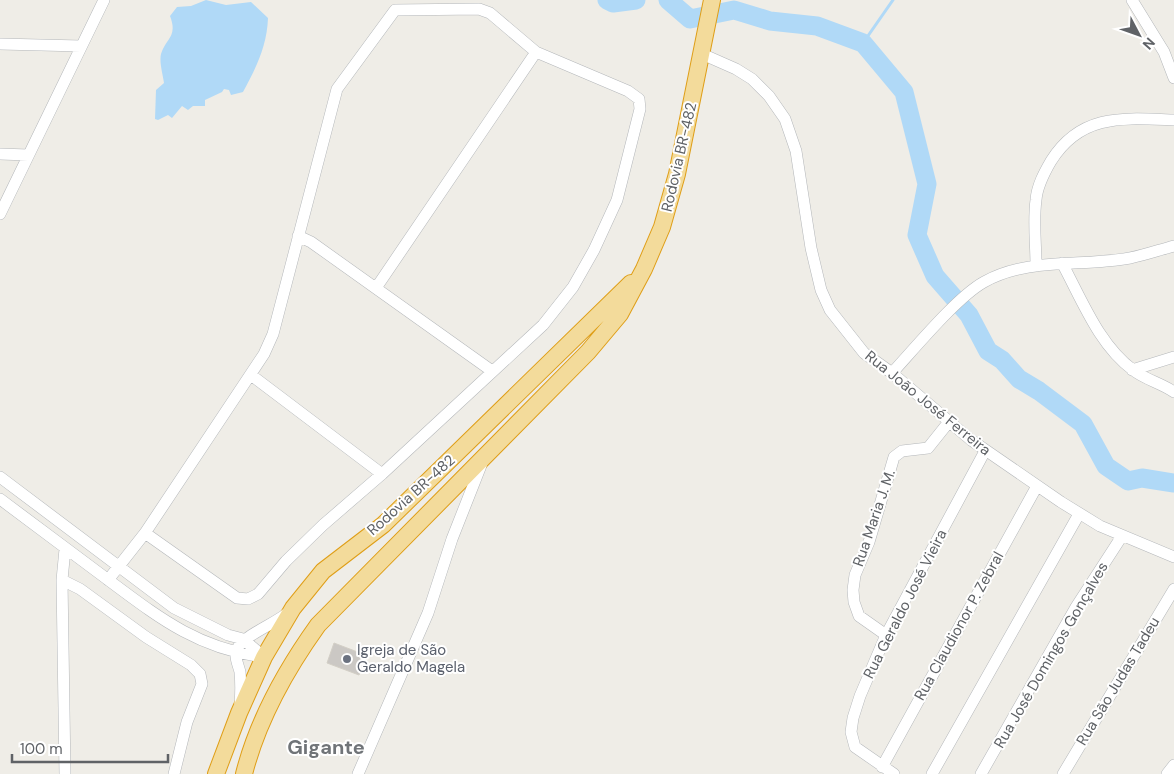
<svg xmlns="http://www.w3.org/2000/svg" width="1174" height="774" font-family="'DM Sans',sans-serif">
<rect width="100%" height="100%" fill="#efede7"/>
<path fill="#b0d9f7" d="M206,0L226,5L251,2L268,18C267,46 256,68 243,92L231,95L229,90L224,89L222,92L205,100V106H193L188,110L182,106L172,118L168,115L158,120L155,119L156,90L164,83C163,75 159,62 161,54C166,38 178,37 170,16L177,7L191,6Z"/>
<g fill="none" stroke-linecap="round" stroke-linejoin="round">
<path stroke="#b0d9f7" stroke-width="3" d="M863,43L893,0"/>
<path stroke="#b0d9f7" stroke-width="19" d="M607,0L613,3L636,0
M668,0L690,19L734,10L770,21L817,26L863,43L904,92L927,184L917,235L935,276L969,315L988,351L1002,360L1019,379L1039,391L1083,424L1106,466L1128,481L1142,478L1174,483"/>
</g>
<path fill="#cbc8c4" stroke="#d3cfc6" d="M334,643L368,656L359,675L327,663Z"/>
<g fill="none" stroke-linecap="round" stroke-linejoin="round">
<g stroke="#b4b7ba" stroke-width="12">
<path id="minor" d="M1132,0L1164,52L1174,78
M0,44L81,46
M702,54L736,69L752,79L769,96L785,119L796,151L811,248L821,290L830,310L864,353L892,373L971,440L1061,502L1100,526L1174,557
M0,154L28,155
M0,214L104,0
M298,236L311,242L492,371
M1062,263C1082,300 1099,345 1133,370C1146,380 1161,383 1174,392
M1036,266C1036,244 1033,221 1036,200C1037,186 1044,173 1051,161C1081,113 1124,118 1174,120
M376,288L536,52
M1132,370L1174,357
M892,373C915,348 957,297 984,282C1029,257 1081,267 1130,258C1145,255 1159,250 1174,246
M251,375L382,474
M0,477L174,608L228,635L243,639L264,657
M0,499C36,526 71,552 107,579C158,617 198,649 264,657
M62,580L80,589L146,637L191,665L200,674L202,684L187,722L174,774
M108,580L145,533L264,354L273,334L337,89L395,10L479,9L490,13L536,52L628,91L639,99L640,109L617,200L594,250L573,287L543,325L382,474L323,525L286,561L258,594L248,599L237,598L145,533
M886,635L859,616L854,602L853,590L855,575L869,542L894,457L902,451L928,448L948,423
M240,703C241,693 241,683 240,672C239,667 235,659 236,653C237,638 273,625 286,614
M882,767L1037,486
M65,774L62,580L65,549
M358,774L428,613L452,539L482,463
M894,774L855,747L851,732L853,718L860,696L886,635L985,451
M932,774L1079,514
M981,774L1076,607L1122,536
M1063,774L1174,589
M1167,774L1174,765"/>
</g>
<g stroke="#df9e17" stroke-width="18">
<path id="highway" d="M216,774L239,713L264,657L293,608L323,571L383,525L631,283
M244,774C258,719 285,671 318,625L588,352L620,314L644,269L662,227L677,174L712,0"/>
</g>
<use href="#minor" stroke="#fff" stroke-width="11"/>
<use href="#highway" stroke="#f3db9b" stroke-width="16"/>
</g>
<circle fill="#6b7280" stroke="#fff" stroke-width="2" cx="347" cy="659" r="5"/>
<g text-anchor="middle" stroke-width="4" stroke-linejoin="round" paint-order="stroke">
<g font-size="15" fill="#5f6266" stroke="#fff">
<text transform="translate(679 157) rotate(-77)" y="5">Rodovia BR-482</text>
<text transform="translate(928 403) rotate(39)" y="5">Rua João José Ferreira</text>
<text transform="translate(411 495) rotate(-42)" y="5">Rodovia BR-482</text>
<text transform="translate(874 518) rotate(-71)" y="5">Rua Maria J. M.</text>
<text transform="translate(905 604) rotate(-63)" y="5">Rua Geraldo José Vieira</text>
<text transform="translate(959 626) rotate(-61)" y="5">Rua Claudionor P. Zebral</text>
<text transform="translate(1051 655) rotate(-60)" y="5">Rua José Domingos Gonçalves</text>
<text transform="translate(1118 681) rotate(-59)" y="5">Rua São Judas Tadeu</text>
</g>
<g font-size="15" fill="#5b616d" stroke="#fff" text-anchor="start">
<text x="357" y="655">Igreja de São<tspan x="357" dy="17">Geraldo Magela</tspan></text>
</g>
<g font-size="20" font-weight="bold" fill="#707478" stroke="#fff">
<text x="326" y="754">Gigante</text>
</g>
</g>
<g transform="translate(1139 35) rotate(131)" stroke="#ffffff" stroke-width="4" paint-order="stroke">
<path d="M0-4L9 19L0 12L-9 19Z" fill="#5f6266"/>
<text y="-8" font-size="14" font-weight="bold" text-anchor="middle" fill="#5f6266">N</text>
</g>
<path d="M12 754v8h156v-8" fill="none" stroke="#5f6266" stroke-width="2.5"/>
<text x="20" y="754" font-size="15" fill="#5f6266" stroke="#ffffff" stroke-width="4" paint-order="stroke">100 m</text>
</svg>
